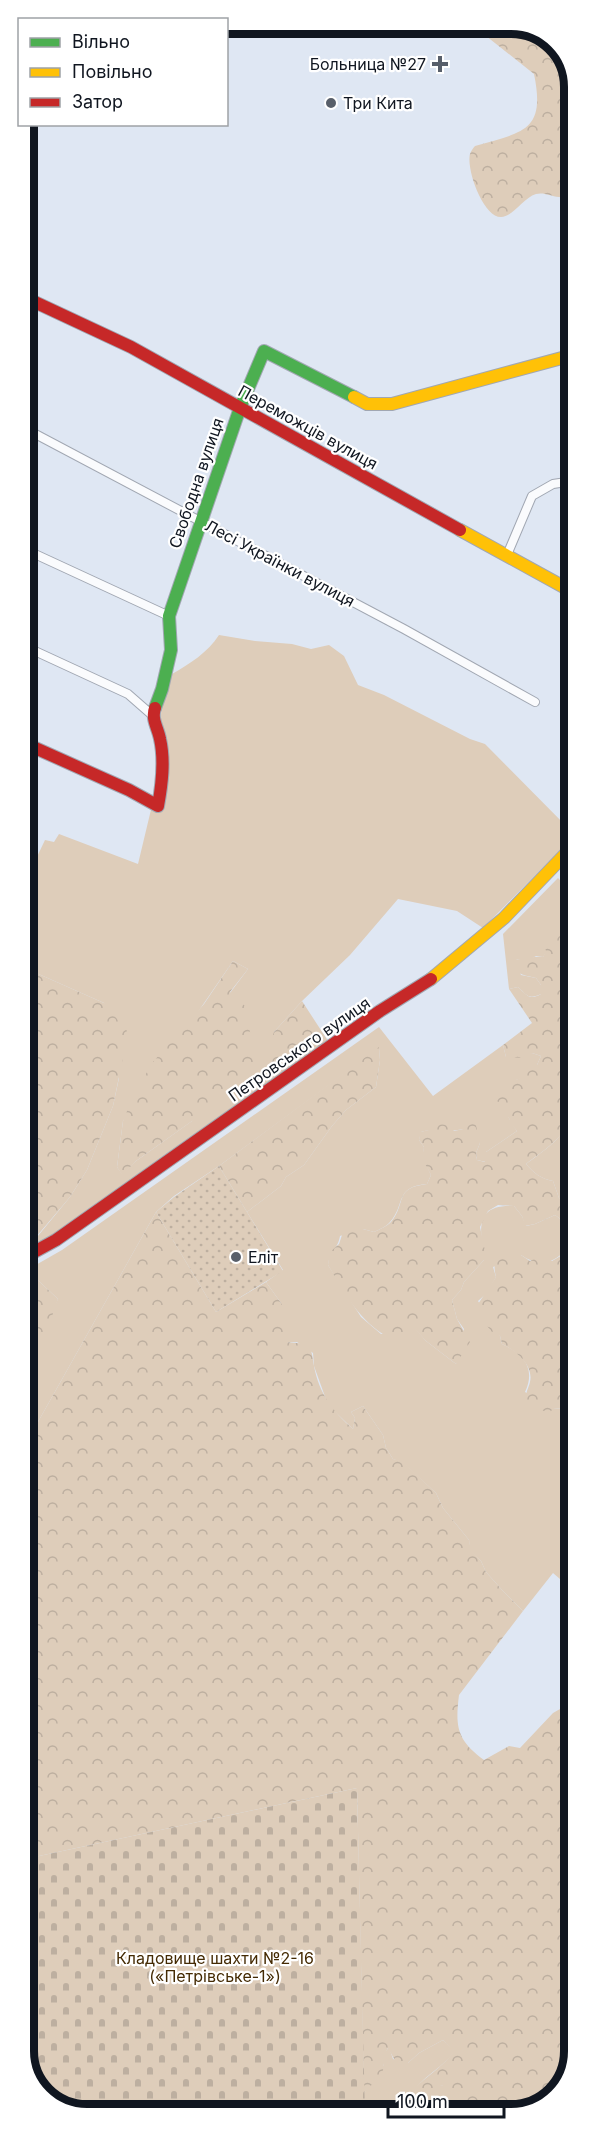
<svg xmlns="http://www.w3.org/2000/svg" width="598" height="2138" font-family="Inter,sans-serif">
<defs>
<pattern id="forest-crowns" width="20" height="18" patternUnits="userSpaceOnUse" patternTransform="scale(1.5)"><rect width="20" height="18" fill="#decdba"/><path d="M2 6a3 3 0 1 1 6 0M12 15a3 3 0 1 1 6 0" fill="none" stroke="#bdafa0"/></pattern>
<pattern id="cemetery-stones" width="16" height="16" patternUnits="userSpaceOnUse" patternTransform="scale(1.5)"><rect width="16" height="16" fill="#decdba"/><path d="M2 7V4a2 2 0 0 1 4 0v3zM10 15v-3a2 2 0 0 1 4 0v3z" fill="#bdafa0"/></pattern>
<pattern id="park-dots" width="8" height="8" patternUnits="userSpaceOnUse" patternTransform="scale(1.5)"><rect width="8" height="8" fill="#decdba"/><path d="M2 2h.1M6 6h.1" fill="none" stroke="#bdafa0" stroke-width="1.8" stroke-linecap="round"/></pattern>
</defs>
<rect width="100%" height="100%" fill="#dfe7f3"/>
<path fill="#decdba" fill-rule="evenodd" d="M219,635L255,641L292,644L311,649L329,645L344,656L358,685L384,695L470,739L485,744L573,833V837L483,928L457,911L398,899L350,955L302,1001L274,1032L276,1078L52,1235L28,1248L70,1197L87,1170L113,1106L119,1078L104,1003L25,968V882L45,840L54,842L59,834L138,864L155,793L162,702L172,674C191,663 207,653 219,635ZM233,961L248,969L230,993L192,1121L136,1161L122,1174L117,1167L123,1121Z
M558,878L573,893V903L569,907L561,931L543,957L536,956L531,959H514L521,975L536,978L541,985V994C528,1000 527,995 518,987L509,989L503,934Z
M379,1027L433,1096L503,1045L506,1057L532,1053L541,1056L537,1065L522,1078L513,1081L499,1102C506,1111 510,1122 517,1131L486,1152V1162L477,1160L476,1153L480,1143L463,1129C449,1133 435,1128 421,1132L419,1140L424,1147L423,1158L431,1175L427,1184C394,1187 406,1204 390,1222C386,1227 380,1229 374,1232L363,1229L340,1236C338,1249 330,1250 328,1265L361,1317L381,1334L404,1333L414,1327L426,1341L456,1364L464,1329L457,1319L452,1300L461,1290L464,1282L484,1260C480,1229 474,1204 514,1206L522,1216L526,1226L535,1224L555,1215L563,1221L562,1234L569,1245C558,1263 539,1268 521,1255L493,1267L496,1277L487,1293L478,1301L500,1336L502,1344C524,1354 536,1369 525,1392L553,1408L564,1409L569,1416L565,1424L568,1431L574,1430V1591L553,1573L523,1611L503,1591L486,1572L481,1561L470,1551L469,1540L443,1508L436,1493L402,1462L393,1459L386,1448L383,1435L363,1406L351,1412L355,1418L353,1429L328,1405L314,1366L313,1353L297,1342H287L281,1303L266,1282L283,1270L247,1212L281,1186L286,1177L304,1165L332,1126L346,1110L376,1087L380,1060L379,1048L219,1166L174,1196L156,1212L25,1445V1365L58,1299L27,1270L62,1250Z
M573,1091V1203L559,1198L553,1181C541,1179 534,1173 526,1164C542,1152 573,1133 569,1110C568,1106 565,1101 564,1096Z
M443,2040L455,2051C442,2068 428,2073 416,2088L444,2085L441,2110L448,2109L513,2113H364V2093L384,2065L383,2055L389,2047L393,2059L408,2063L419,2053Z"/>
<path fill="url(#forest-crowns)" d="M471,24L519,25L553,40L573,75V196C568,197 563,198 559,197C550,196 544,192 536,194C523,198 513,217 501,217C483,217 466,169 470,154C471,151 473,148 475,146C523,132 546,132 534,74Z
M573,903V1091L564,1096C565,1101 568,1106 569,1110C573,1134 541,1152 526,1164C534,1173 541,1179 553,1181L559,1198L573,1203L574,1430L568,1431L565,1424L568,1416L564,1409L554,1408L549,1413L536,1408L527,1400C525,1392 528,1390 530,1382C534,1365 515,1350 502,1344L500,1336L492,1332L474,1310L496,1277C493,1265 494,1258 505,1251L521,1255L530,1261L543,1255L552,1261L564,1254L569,1245L562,1234L563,1221L555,1215L535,1224L525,1226L522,1216L514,1206L498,1205L488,1211L480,1227L485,1251L484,1260L464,1282L461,1290L452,1300L457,1319L470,1342L456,1364L426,1341L414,1328L394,1340C362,1326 345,1294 328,1265L329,1253L339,1244L344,1229L356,1223L363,1229L374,1232C380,1229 386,1227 391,1222C407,1203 393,1188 427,1184L431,1175L422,1158L424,1147L419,1140L420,1132L433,1129L438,1124L449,1125L454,1131L463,1129L475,1121L480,1143L476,1153L477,1160L485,1162L486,1152L517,1131L510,1123L509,1118L503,1115L499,1107V1102L493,1100L491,1095L502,1079C513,1081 519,1081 527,1072L524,1064L537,1065L541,1056L532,1053L524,1058L506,1057L503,1045L532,1023L509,989L518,987C527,995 529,1001 541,994V985L536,978C524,975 512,975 514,959C524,960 534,956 543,957L546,951C543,943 547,938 551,932L560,931L559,922C570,914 566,911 573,903Z
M233,961L248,969L230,992L245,1006L258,1074L136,1161L122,1175L117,1167L123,1121L134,1094L153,1062L204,1004Z
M25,968L104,1003L127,1031L125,1048L113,1106L87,1170L70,1197L25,1250Z
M302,1001L328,1041L276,1078L264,1061L274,1032Z
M379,1047L380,1060L376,1087L346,1110L332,1126L304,1165L286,1177L281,1186L247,1212L219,1166Z
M156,1212L216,1312L266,1282L281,1303L287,1315V1342L307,1344C313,1352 312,1356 314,1366C319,1393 332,1411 353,1429L355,1418L351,1412L363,1406L383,1435L386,1448L393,1459L402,1461L436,1493L443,1508L469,1540L471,1551L481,1561L486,1572L503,1591L523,1611L459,1695C455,1727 457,1740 484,1760L509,1746L520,1748L553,1713L574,1701V2051L558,2092L523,2113L448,2109L441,2110L438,2101L443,2093V2085L426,2091L415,2088C428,2075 444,2066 454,2051L443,2040L419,2053L408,2063L398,2066L388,2048C382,2057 386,2067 381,2075C376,2081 369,2087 364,2093L357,1788L25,1859V1445Z
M25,1270H27L58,1299L49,1325L25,1365Z"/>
<path fill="url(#cemetery-stones)" d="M357,1788L365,2113H79L45,2098L25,2063V1859Z"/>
<path fill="url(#park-dots)" d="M219,1166L283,1271L216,1312L156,1212L174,1197Z"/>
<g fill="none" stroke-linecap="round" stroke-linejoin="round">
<g stroke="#a1a7b2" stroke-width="10">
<path id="street" d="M24,428L404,629L535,702
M24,549L169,616
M507,555L532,496L553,484L573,481
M24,646L128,694L152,715"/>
</g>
<g stroke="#a1a7b2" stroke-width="14">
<path id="fast" d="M155,708L162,689L171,650L169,616L240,408L264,351L354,397"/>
</g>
<g stroke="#a1a7b2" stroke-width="14">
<path id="slow" d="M354,397L367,404H392L573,355
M460,530L573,592
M431,979L504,918L573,846"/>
</g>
<g stroke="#a1a7b2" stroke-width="14">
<path id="jam" d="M24,297L131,347L460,530
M24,743L129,790L158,806C162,784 165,761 160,739C158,728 151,719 155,708
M25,1257L56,1240L380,1011L431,979"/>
</g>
<use href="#street" stroke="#fafbfd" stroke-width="8"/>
<use href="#fast" stroke="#4caf50" stroke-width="12"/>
<use href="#slow" stroke="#ffc107" stroke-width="12"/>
<use href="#jam" stroke="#c62828" stroke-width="12"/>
</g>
<g fill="#585f6a" stroke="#fff" stroke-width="2">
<path d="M437 55h6v6h6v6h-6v6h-6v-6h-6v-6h6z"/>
<circle cx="331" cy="103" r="6"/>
<circle cx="236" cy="1257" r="6"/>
</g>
<g text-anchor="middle" stroke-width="4.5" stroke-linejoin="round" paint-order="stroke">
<g font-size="16" fill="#101620" stroke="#fff" text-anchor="start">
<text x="426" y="70" text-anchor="end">Больница №27</text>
<text x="343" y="109">Три Кита</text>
<text x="248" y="1263">Еліт</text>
</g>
<g font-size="16" fill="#101620" stroke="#fff">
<text transform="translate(308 427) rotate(29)" y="6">Переможців вулиця</text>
<text transform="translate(196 483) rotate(-71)" y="6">Свободна вулиця</text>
<text transform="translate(280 563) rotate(28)" y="6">Лесі Українки вулиця</text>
<text transform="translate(299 1049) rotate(-35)" y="6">Петровського вулиця</text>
</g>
<g font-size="16" fill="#442a03" stroke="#fff">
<text x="215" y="1964">Кладовище шахти №2-16<tspan x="215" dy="18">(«Петрівське-1»)</tspan></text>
</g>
</g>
<path d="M0 0H598V2138H0ZM87 34H511A53 53 0 0 1 564 87V2051A53 53 0 0 1 511 2104H87A53 53 0 0 1 34 2051V87A53 53 0 0 1 87 34Z" fill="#fff" fill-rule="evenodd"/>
<path fill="none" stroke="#101620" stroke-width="8" d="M87 34H511A53 53 0 0 1 564 87V2051A53 53 0 0 1 511 2104H87A53 53 0 0 1 34 2051V87A53 53 0 0 1 87 34Z"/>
<rect x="18" y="18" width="210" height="108" fill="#ffffff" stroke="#9fa2a6" stroke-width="1.5"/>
<rect x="30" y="38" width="30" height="9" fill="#4caf50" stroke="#9fa2a6" stroke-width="1.5"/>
<text x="72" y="48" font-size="18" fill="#101620">Вільно</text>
<rect x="30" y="68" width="30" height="9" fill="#ffc107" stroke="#9fa2a6" stroke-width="1.5"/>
<text x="72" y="78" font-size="18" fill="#101620">Повільно</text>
<rect x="30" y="98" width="30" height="9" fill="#c62828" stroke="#9fa2a6" stroke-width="1.5"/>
<text x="72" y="108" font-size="18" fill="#101620">Затор</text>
<path d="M388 2108v9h116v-9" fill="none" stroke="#101620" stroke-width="3"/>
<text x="397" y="2108" font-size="18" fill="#101620" stroke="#ffffff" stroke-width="4.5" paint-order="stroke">100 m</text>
</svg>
